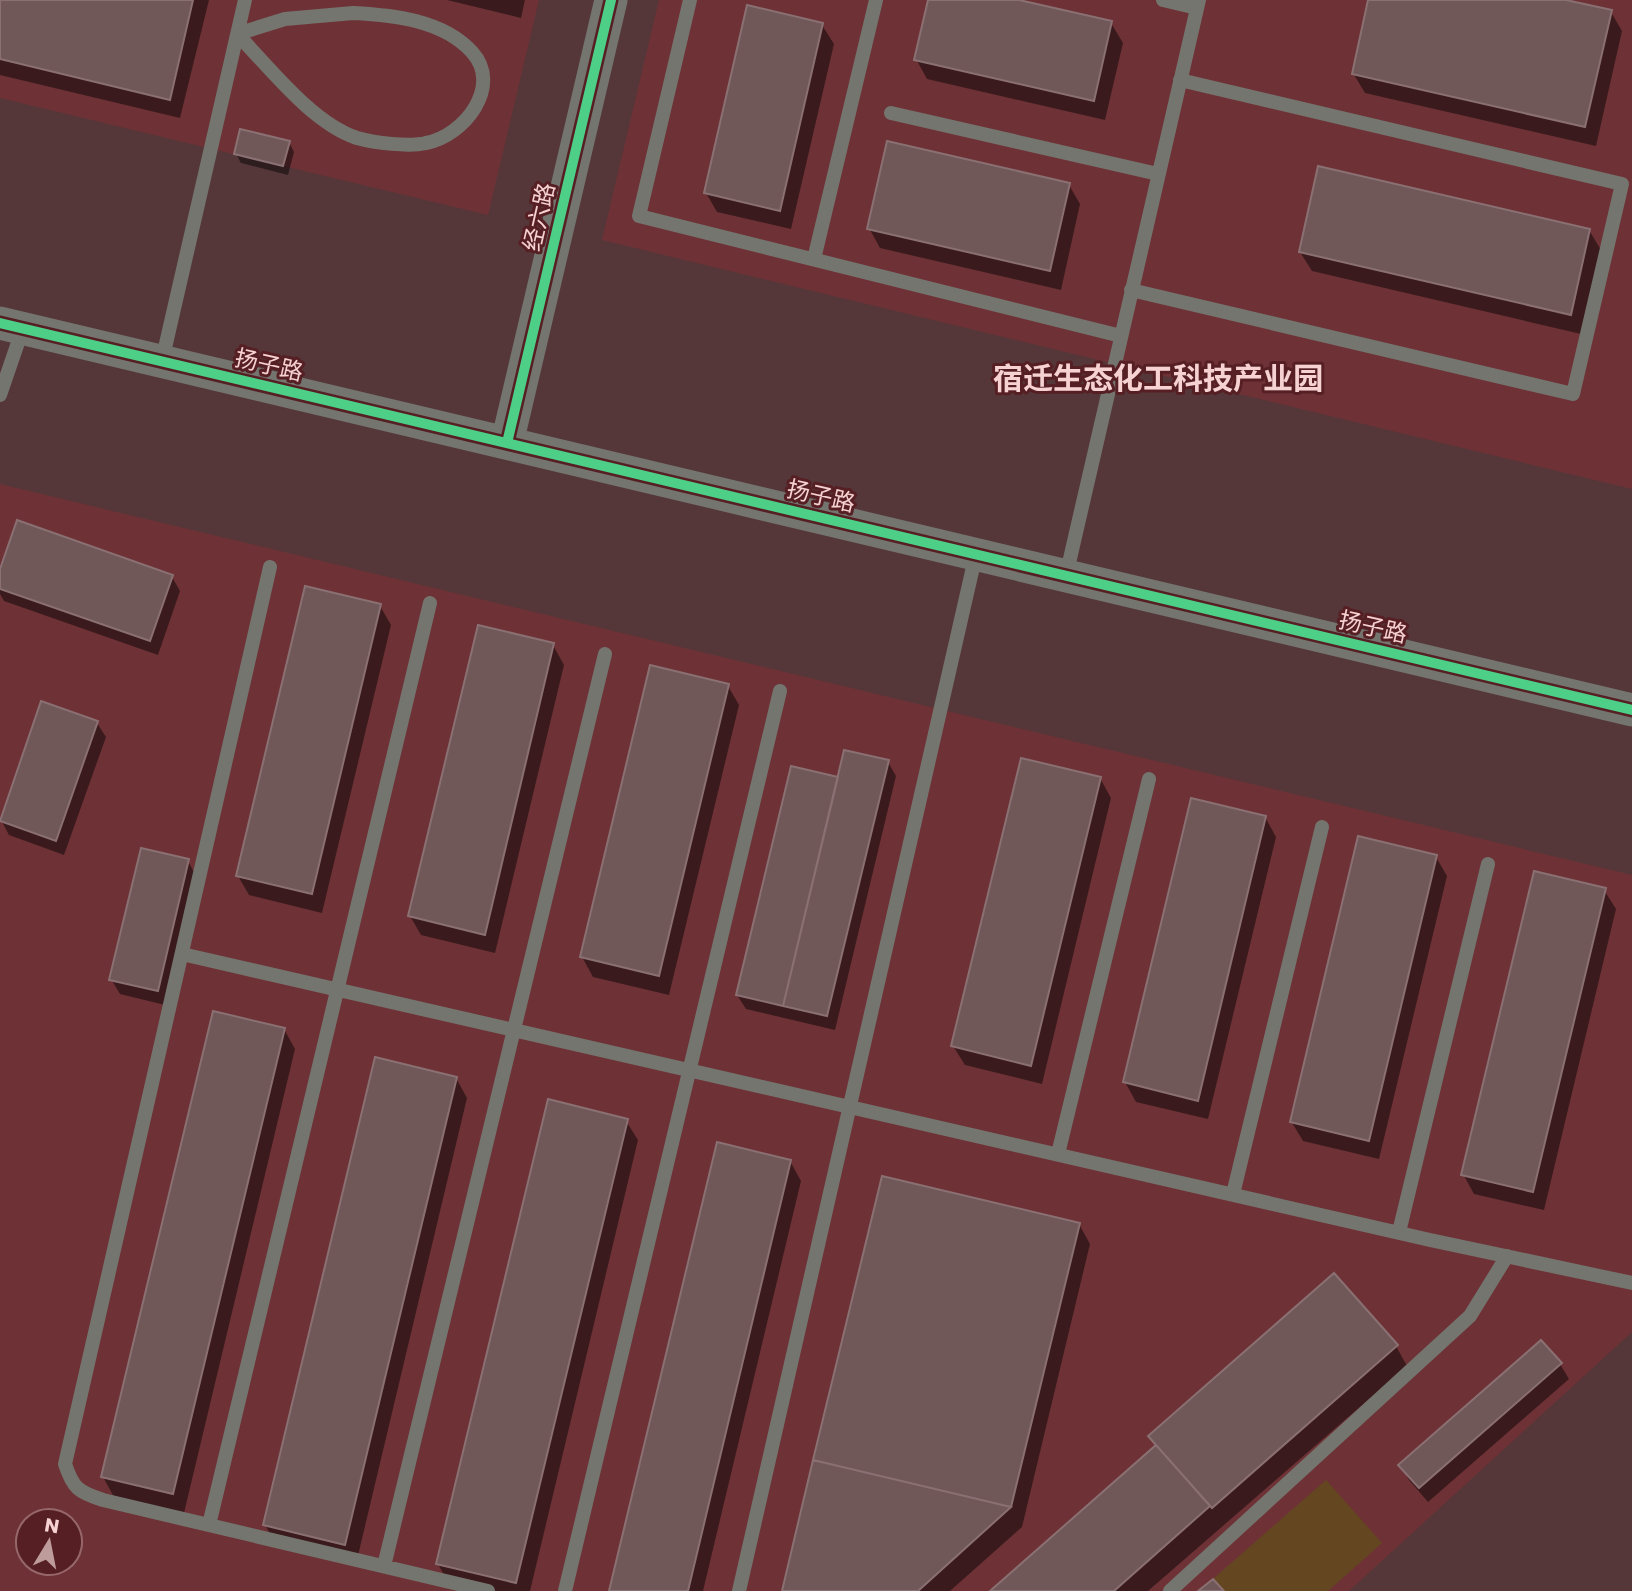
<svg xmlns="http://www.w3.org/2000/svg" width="1632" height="1591" font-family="Poppins,'Noto Sans SC',sans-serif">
<rect width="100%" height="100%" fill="#553739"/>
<path fill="#6e3236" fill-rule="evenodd" d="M0,0H539L488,215L0,98Z
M659,0H1632V489L602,240Z
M0,484L1632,875V1332L1349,1591H0ZM28,1521H70V1563H28Z"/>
<path fill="#644720" d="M1326,1480L1382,1543L1328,1591H1224L1213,1579Z"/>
<path fill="#0007" d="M0,0H209L180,118L0,75Z
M447,0H525L521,18Z
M929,0H1011L1111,23L1123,43L1105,120L927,79L916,59Z
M1370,0H1559L1611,12L1622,31L1596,146L1365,93L1353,73Z
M822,25L834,44L791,229L717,212L706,193Z
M289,142L294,152L288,175L241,163L236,154Z
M1069,185L1080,204L1061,290L880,248L869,228Z
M1589,230L1601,250L1581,334L1312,271L1300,252Z
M0,575L172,577L180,591L158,655L4,601L0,594Z
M380,606L391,625L322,913L249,895L238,876Z
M553,645L564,665L495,953L421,935L410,916Z
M728,686L739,705L669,995L593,977L582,957Z
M97,723L106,737L64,855L9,835L1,820Z
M888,762L896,776L835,1030L746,1009L737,995L839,779Z
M1100,778L1111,798L1042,1084L965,1065L953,1046Z
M1265,817L1276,837L1208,1119L1136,1102L1125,1082Z
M1436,857L1447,876L1379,1159L1303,1141L1291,1121Z
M188,861L196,876L165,1005L120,994L111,979Z
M1604,890L1616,909L1544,1210L1474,1194L1463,1174Z
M284,1029L295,1049L184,1513L114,1497L103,1477Z
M456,1078L467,1098L356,1564L276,1544L265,1525Z
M626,1121L638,1140L530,1591H480L449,1584L438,1564Z
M790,1161L801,1181L703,1591H611Z
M1079,1224L1090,1244L1022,1527L950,1591H784Z
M1396,1346L1407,1366L1148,1591H993L1157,1447L1150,1436Z
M1560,1364L1569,1379L1428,1502L1409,1480L1401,1466Z"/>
<path fill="#705758" stroke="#8a7072" stroke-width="2" d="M0,0H193L170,100L0,59Z
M928,0H1019L1112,21L1094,101L914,60Z
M1368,0H1566L1612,10L1585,127L1352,74Z
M747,5L823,23L780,211L704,193Z
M240,129L290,141L283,166L234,154Z
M887,141L1070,183L1050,271L867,229Z
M1318,166L1590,229L1571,315L1299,252Z
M17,520L173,575L150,641L0,589V569Z
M305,586L381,604L312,894L236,876Z
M478,625L554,643L485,935L408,916Z
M650,665L729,684L659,976L580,957Z
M41,701L98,721L56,841L0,821Z
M844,750L889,760L827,1016L783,1006Z
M1021,758L1101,777L1031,1066L951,1046Z
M791,766L838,777L783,1006L736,995Z
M1191,798L1266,816L1198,1101L1123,1082Z
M1358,836L1437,855L1369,1141L1290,1122Z
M141,848L189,859L158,991L109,980Z
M1534,871L1606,888L1533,1192L1461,1175Z
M213,1011L285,1028L173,1494L101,1477Z
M375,1057L457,1077L345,1545L263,1525Z
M548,1099L628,1119L516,1583L436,1564Z
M717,1142L791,1160L688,1591H609Z
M882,1176L1080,1223L1011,1507L813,1460Z
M1334,1273L1398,1345L1212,1508L1148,1436Z
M1541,1340L1562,1363L1419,1488L1398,1465Z
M1156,1445L1210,1506L1114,1591H990Z
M813,1460L1011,1507L918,1591H782Z
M1213,1579L1224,1591H1198Z"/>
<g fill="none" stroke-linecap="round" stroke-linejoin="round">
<path stroke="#74756f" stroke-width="14" d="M690,0L639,216L1121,336
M1163,0L1197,8
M353,13C393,15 443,20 472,52C503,86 464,136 426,143C409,147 375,143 357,138C312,123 270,68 237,34L285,19Z
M891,113L1158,174
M814,259L876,0
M1131,290L1573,394L1622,184L1180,80
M162,361L245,0
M0,395L23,328
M270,567L65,1464C73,1488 78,1492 103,1500L488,1591
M1066,576L1199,0
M182,954L1430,1240L1632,1283
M1058,1154L1149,779
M1233,1194L1322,827
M1399,1232L1488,864
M209,1525L430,603
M384,1566L605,654
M565,1591L780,691
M739,1591L976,554
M1170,1591L1470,1316L1507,1256"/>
<path stroke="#74756f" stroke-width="33" d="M0,323L1632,710
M507,443L611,0"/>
<g stroke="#561f24" stroke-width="15">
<path id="cycleway" d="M0,323L1632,710
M507,443L611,0"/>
</g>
<use href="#cycleway" stroke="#4dcf88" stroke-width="10"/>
</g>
<g text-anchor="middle" stroke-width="6" stroke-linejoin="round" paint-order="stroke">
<g font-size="23" fill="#f6d2d2" stroke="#561f24">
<text transform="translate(539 217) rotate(-77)" y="8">经六路</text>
<text transform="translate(269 365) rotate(13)" y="8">扬子路</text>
<text transform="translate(821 496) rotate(13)" y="8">扬子路</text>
<text transform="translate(1373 627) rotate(13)" y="8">扬子路</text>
</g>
<g font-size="30" font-weight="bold" fill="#f6d2d2" stroke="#561f24">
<text x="1158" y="389">宿迁生态化工科技产业园</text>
</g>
</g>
<g transform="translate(49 1542) rotate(10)"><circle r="33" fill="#561f24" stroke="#96676a" stroke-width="2"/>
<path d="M0-5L12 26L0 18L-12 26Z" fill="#be9c9c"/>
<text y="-10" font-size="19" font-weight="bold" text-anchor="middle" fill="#f6d2d2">N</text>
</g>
</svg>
